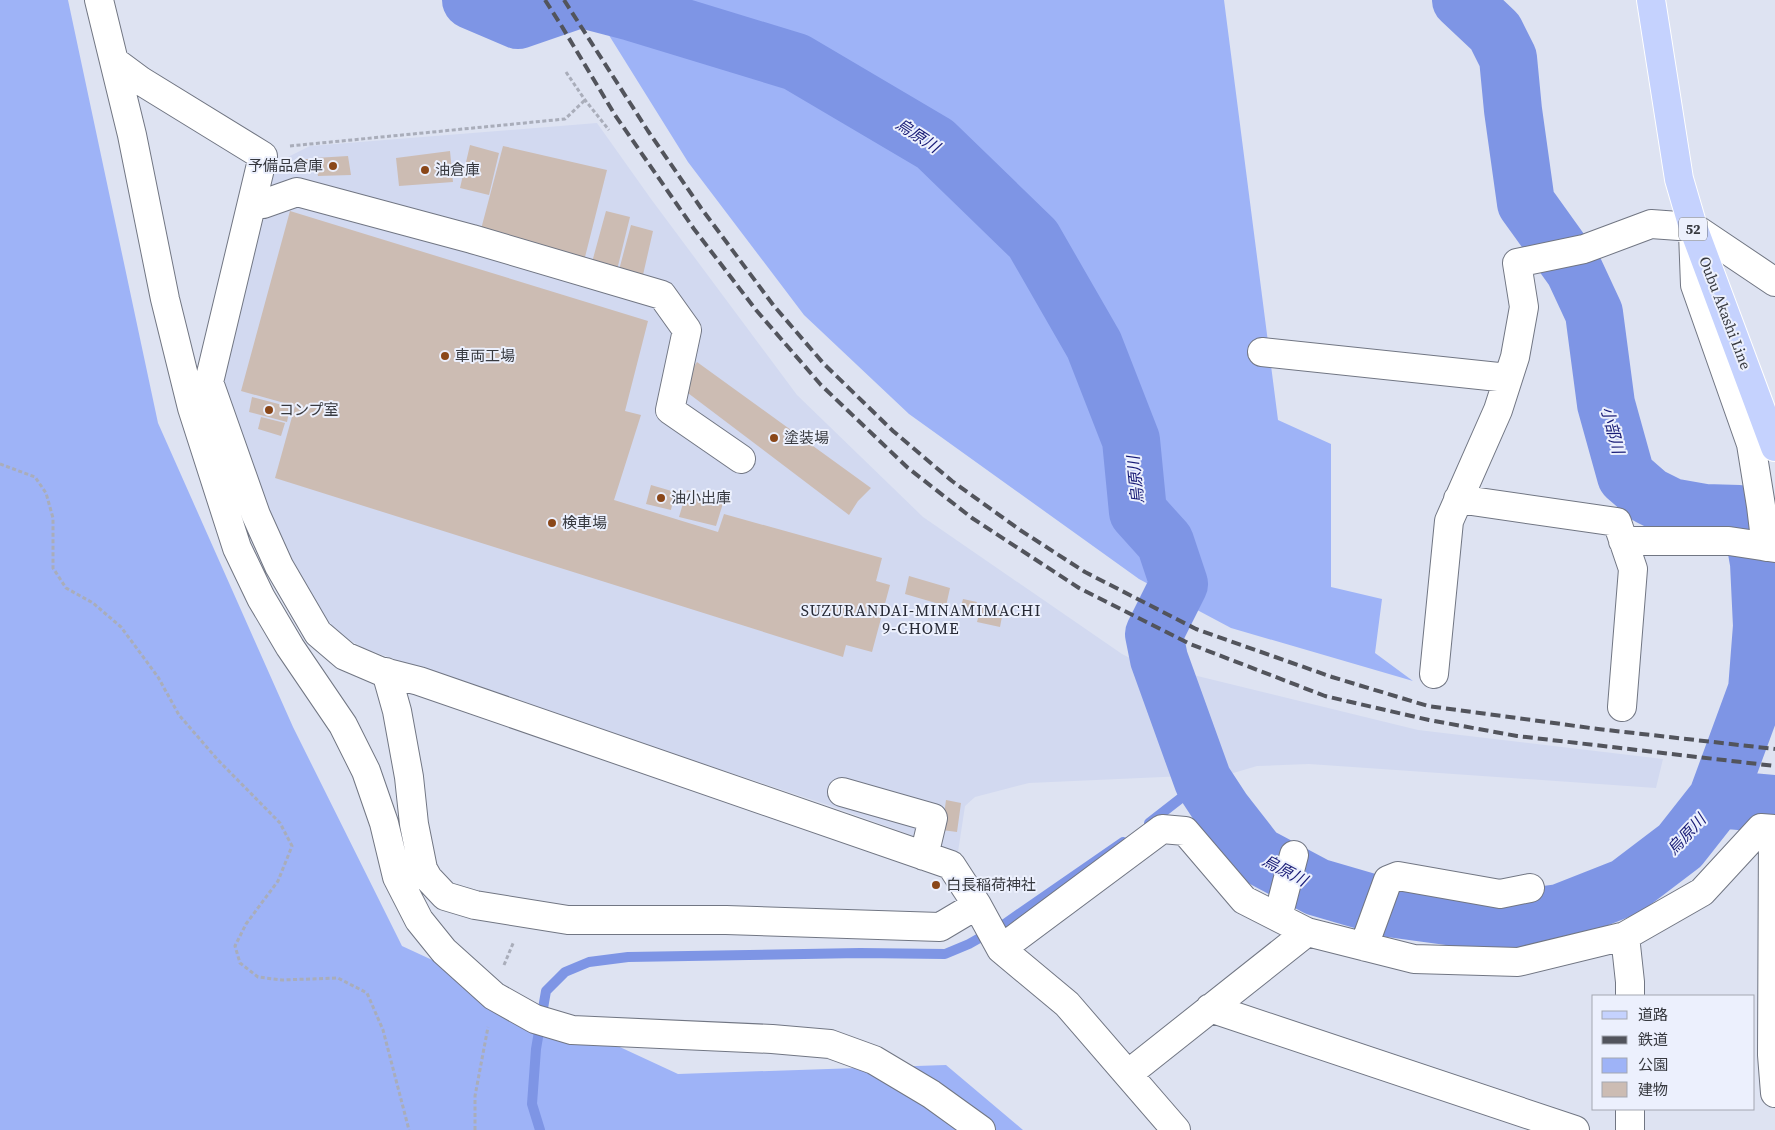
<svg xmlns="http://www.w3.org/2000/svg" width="1775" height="1130" font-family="'Source Serif 4','Noto Sans JP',serif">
<rect width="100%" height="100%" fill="#dee3f2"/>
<path fill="#d2d9f0" d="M597,123L651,199L797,395L923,517L1122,654L1136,661L1418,730L1663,759L1656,788L1309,764L1257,766L1230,774L1029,783L975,797L965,806L958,852L831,806L498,696L363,648L327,626L286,560L222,377L267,184L282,160L310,146Z"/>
<path fill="#9eb3f7" d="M0,0H68L158,423L293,727L402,946L678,1074L946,1065L1023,1130H0Z
M587,0H1224L1278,420L1331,444V587L1382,599L1375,653L1413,681L1231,628L1139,579L909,414L804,315L688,162Z"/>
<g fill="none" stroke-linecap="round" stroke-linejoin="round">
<path stroke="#7e95e5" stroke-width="10" d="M1149,823L1203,781
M540,1130L532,1104L536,1049L546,991L565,972L589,962L628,957L860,953L945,954L969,944L1006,923L1123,842"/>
<path stroke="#7e95e5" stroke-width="58" d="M471,0L518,20L576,0
M586,0L632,12L796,62L935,144L1033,239L1094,345L1131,440L1138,512L1165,542L1179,584L1154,634L1159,659L1203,781L1222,810L1257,855L1317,887L1389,908L1492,922L1560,913L1626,887L1680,846L1717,799L1757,690L1762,626L1759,563L1752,523L1739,514L1705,513L1671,507L1649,496L1626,476L1606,404L1594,313L1574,270L1526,203L1513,110L1508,58L1495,32L1461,0
M1717,799L1775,804"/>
</g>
<path fill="#ccbcb3" d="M470,145L499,153L489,195L460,188Z
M503,146L607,170L584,261L480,233Z
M450,151L453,182L399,186L396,158Z
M348,156L351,175L318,176L315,158Z
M301,159H312L314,169L302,170Z
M290,211L648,321L625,411L641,415L614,500L718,532L724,514L882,558L876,581L890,585L872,652L846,645L843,657L275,478L295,406L241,391Z
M606,211L630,217L617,270L591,266Z
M631,225L653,231L643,275L619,270Z
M697,362L871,488L858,501L849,515L680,387Z
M252,397L290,407L287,422L249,412Z
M261,417L285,423L281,436L258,429Z
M651,485L675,492L671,510L646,504Z
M687,490L724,500L716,526L679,517Z
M909,576L950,588L946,606L905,594Z
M963,599L977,602L974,614L960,610Z
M981,606L1003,611L1000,627L977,622Z
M946,800L961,803L957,832L942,830Z"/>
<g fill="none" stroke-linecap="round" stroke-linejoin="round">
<g stroke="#717683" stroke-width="30">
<path id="minor" d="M99,0L132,135L165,299L192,408L237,548L261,598L290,647L343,725L366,771L384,823L397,877L419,920L444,951L494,996L535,1019L572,1030L772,1039L830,1044L874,1060L931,1094L981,1130
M114,61L141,81L263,156L209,382L256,515L279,566L318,633L345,656L380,671L419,681L951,865L977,905L1001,949L1067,1004L1176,1130
M252,202L263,204L297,192L472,239L662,295L687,330L670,410L741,459
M1693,233L1695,285L1751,444L1761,506L1766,547
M1262,352L1508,378
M1458,499L1617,522L1633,569L1622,707
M1623,541H1729L1775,548
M386,672L397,711L409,777L414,824L423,869L428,878L445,896L475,905L568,920H726L940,927L977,905
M1434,674L1449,521L1498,410L1515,357L1524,307L1517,263L1584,249L1651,224L1693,227L1775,282
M842,792L933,818L924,856
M1773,829L1772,1055L1775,1093
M1278,917L1294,855
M1625,936L1630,982V996
M1366,947L1368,935L1388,880L1398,876L1500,894L1530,888
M1001,949L1162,829L1185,831L1244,900L1307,932L1414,959L1518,962L1625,936L1702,892L1761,828L1775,829
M1210,1008L1575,1130
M1128,1074L1307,932
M1630,1130V1109"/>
</g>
<g stroke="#fff" stroke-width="30">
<path id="major" d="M1651,0L1679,179L1693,227L1775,447"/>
</g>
<path stroke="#a9adba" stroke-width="3" stroke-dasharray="4 2.5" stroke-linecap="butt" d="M566,72L585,100L609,130
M290,146L565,119L585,100
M0,464L35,477L46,493L53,518V568L66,588L93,603L121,627L158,677L179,715L217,759L280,823L292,846L278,881L246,924L235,946L240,963L258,977L282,980L338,978L367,993L383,1030L409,1130
M504,965L514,941
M475,1130V1096L488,1027"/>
<use href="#minor" stroke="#fff" stroke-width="28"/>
<use href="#major" stroke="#c5d2fe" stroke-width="28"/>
<path stroke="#52545c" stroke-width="4" stroke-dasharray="10 5" stroke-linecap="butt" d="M545,0L561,25L615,115L694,229L756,310L821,385L908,468L972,518L1079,588L1190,644L1325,696L1429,720L1517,736L1775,766
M564,0L648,131L701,208L774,306L824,364L893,431L952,481L1020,530L1085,572L1196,629L1332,677L1428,706L1598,729L1775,749"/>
</g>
<g fill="#8a4719" stroke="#ecf0fd" stroke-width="2">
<circle cx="333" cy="166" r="5"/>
<circle cx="425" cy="170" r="5"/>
<circle cx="445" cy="356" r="5"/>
<circle cx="269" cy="410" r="5"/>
<circle cx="774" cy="438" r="5"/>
<circle cx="661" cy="498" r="5"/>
<circle cx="552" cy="523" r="5"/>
<circle cx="936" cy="885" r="5"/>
</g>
<g text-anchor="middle" stroke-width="4" stroke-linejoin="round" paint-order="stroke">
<rect fill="#ecf0fd" stroke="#6d7078" stroke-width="1" x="1679" y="217.5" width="28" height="23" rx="4"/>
<g font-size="14" font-weight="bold" fill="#37393f">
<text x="1693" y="234">52</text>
</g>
<g font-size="15" fill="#37393f" stroke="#ecf0fd" text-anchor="start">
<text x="323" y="171" text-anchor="end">予備品倉庫</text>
<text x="435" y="175">油倉庫</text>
<text x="455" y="361">車両工場</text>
<text x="279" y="415">コンプ室</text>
<text x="784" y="443">塗装場</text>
<text x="671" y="503">油小出庫</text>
<text x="562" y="528">検車場</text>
<text x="946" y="890">白長稲荷神社</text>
</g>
<g font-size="15" fill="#37393f" stroke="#ecf0fd">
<text transform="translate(1725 313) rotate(69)" y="5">Oubu Akashi Line</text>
</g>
<g font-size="16" font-style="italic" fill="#161975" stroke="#ecf0fd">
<text transform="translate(918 135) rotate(33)" y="6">烏原川</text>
<text transform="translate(1613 430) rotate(75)" y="6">小部川</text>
<text transform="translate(1135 480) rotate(-96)" y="6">烏原川</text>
<text transform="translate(1686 834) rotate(-47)" y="6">烏原川</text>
<text transform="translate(1285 870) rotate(28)" y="6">烏原川</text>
</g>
<g font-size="16" letter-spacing="1" fill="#262935" stroke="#ecf0fd">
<text x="921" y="616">SUZURANDAI-MINAMIMACHI<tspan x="921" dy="18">9-CHOME</tspan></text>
</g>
</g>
<rect x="1592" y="995" width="162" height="115" fill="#ecf0fd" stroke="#a4a7b1"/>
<rect x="1602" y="1011" width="25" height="8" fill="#c5d2fe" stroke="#a4a7b1"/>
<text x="1638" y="1020" font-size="15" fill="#37393f">道路</text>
<rect x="1602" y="1036" width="25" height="8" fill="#52545c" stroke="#a4a7b1"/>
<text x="1638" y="1045" font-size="15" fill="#37393f">鉄道</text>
<rect x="1602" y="1058" width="25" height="15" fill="#9eb3f7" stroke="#a4a7b1"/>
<text x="1638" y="1070" font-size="15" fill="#37393f">公園</text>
<rect x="1602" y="1082" width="25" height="15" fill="#ccbcb3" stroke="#a4a7b1"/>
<text x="1638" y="1095" font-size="15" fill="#37393f">建物</text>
</svg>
